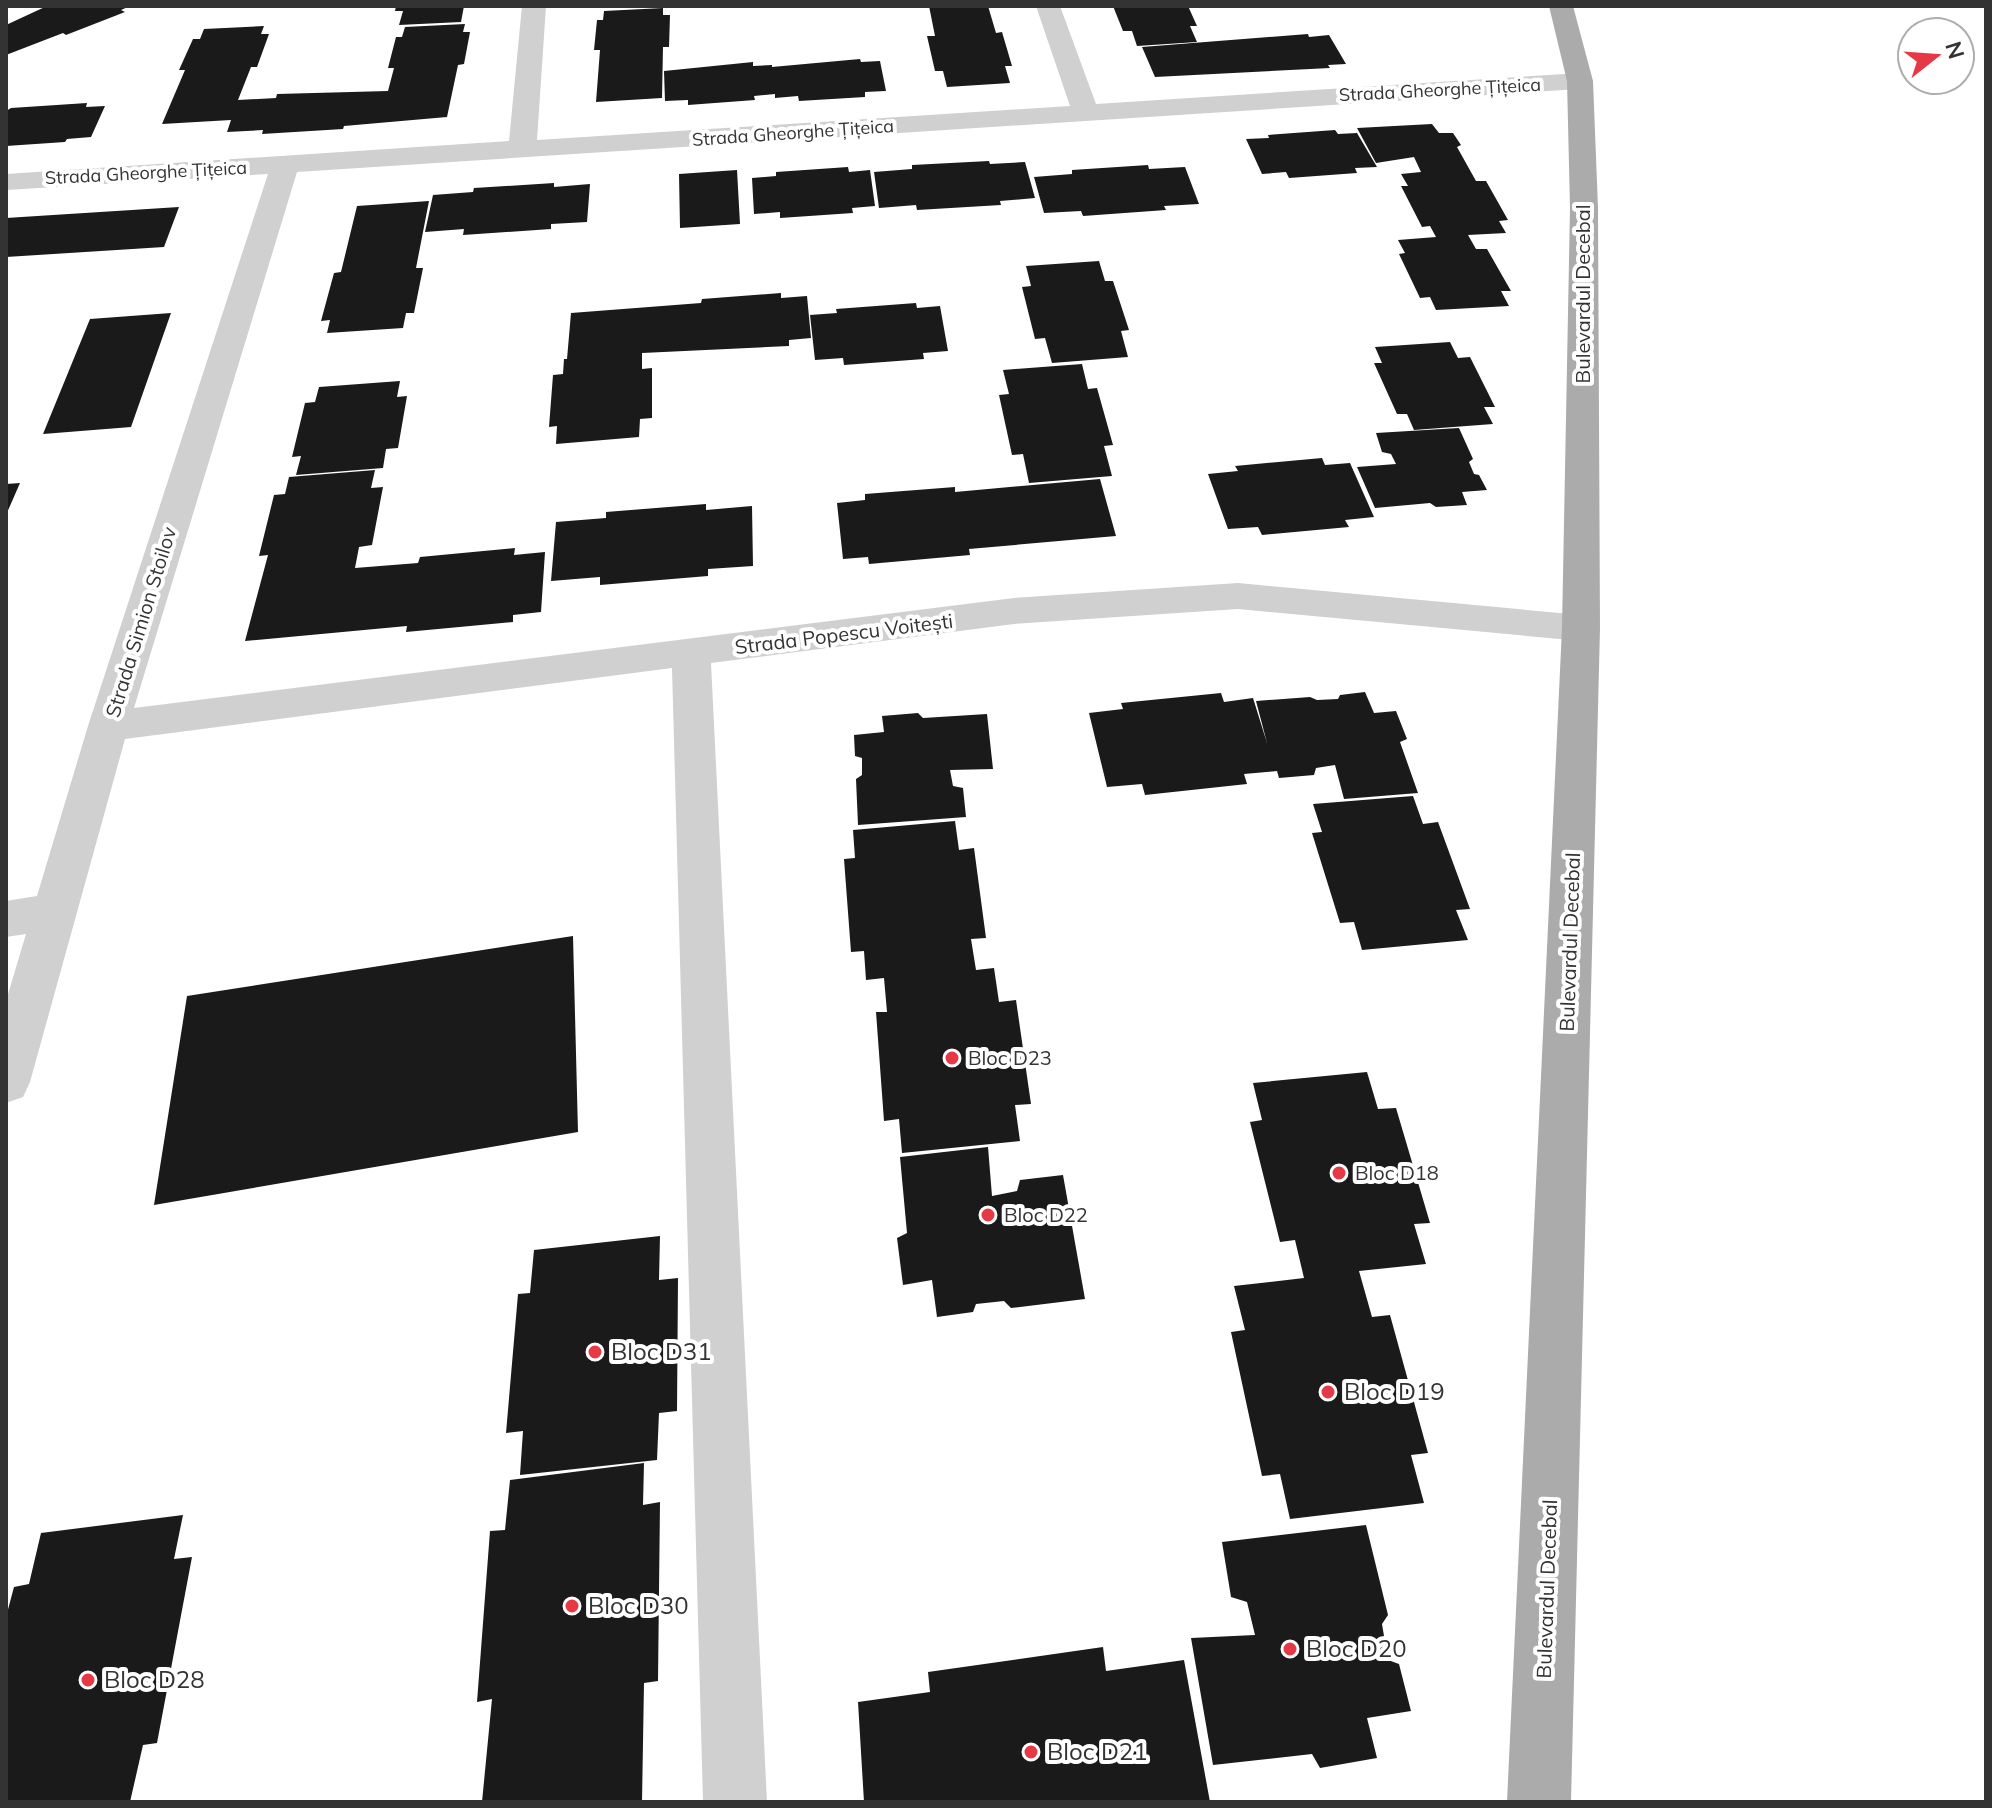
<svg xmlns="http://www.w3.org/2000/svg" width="1992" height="1808" font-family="Mulish,sans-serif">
<rect width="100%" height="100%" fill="#fff"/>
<path fill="#1a1a1a" d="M47,6H130L121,10L125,12L66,35L63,33L6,55V25Z
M396,6H464L461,22L399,25L403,11H395Z
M929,6H988L996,33L1002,32L1012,66H1005L1010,83L947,87L943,71H935L927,36H935Z
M1113,6H1188L1197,26H1190L1197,42L1137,46L1132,31H1123Z
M663,8V15H670L669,47H663L662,98L596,102L600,50H594L597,20H603L604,11Z
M465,24L463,32H470L464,64L458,65L447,117L344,126L343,129L262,134L263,130L227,132L231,120L162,124L185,70H179L193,39H200L204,29L264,26L261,34H269L257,67H251L238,100L276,98L277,94L388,91L394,68H388L396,37H402L405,27Z
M1308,34L1309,37L1329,35L1346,64L1328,65L1330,68L1155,77L1142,47Z
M860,59L861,62L880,61L886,91L865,92V97L799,101L798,96L775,98V94L754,96L755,100L688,105V100L665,101L664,71L753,62V66L772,65V67Z
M87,103L86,107L105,106L91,137L67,139L65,142L6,146V111L11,108Z
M1432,124L1439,133H1453L1461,145L1457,147L1476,181H1486L1508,220L1499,221L1506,233L1468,235L1476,249H1487L1511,291H1501L1509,306L1436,310L1430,297L1420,298L1399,254L1405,253L1398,240L1436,237L1430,226L1422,227L1401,186H1408L1401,174L1421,172L1414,157L1376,163L1357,128Z
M1335,130L1338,134L1357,133L1377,167L1355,168L1357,173L1289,178L1286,172L1262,174L1246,139L1269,138L1268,135Z
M989,161L990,164L1025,162L1035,198L1000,201L1001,205L917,210L916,205L879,208L874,172L912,169V165Z
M1148,165L1149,169L1185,167L1199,204L1164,206L1166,210L1083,216L1081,211L1044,213L1034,177L1072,174V170Z
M848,167L849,172L870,170L875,206L852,208L853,213L780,218V212L754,214L752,178L776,176V172Z
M737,170L740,224L680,228L679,174Z
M554,183V187L590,184L587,222L551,224V229L463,235L464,229L425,232L433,195L473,192L474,188Z
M429,201L416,268H423L414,313H406L403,328L327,333L330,320L321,321L334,273L341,272L357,206Z
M179,207L164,247L6,257V218Z
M1099,261L1105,281H1113L1129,330L1121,331L1128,357L1052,363L1045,338L1035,339L1022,287L1031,286L1026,266Z
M781,293V298L807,296L811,338L789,340V346L642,353V369L652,368V418L640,419L639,437L556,444L557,426L549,427L553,375L563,374L564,359H567L571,313L701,303L702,299Z
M916,303L917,308L940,306L948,351L923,353L924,359L844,365L843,358L815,360L810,315L837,313L836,309Z
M171,313L131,427L43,434L90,319Z
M1450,342L1458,358L1470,357L1495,407H1484L1493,424L1414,430L1407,414H1397L1374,363H1382L1375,347Z
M1082,364L1088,389L1097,388L1113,445L1104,446L1112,476L1029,483L1023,454L1012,455L999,395L1009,394L1003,370Z
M400,381L397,397L407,396L398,448L386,449L383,468L296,475L301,456L292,457L305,403L315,402L319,387Z
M1459,428L1473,459L1469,462L1474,474L1479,475L1487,490L1462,492L1467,505L1436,507L1430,503L1375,508L1357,467L1396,464L1391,454L1382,452L1376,433Z
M1322,458L1325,465L1350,463L1374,517L1345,520L1349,527L1262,535L1258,527L1228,529L1208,474L1238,471L1235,466Z
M375,470L371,488L383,487L372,545L359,547L355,568L418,563L420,557L515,548L514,555L545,552L541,612L513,615V622L406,632L407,626L245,641L268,555L259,556L274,495L285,494L289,477Z
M1100,479L1116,536L969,549L970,555L869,564L868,557L843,559L837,503L865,500V494L955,487V492Z
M20,483L6,515V484Z
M706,504V510L752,506L753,566L708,569V576L600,585V577L551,581L556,522L606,518V512Z
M1365,692L1374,713L1396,711L1407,739L1400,742L1418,793L1344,799L1335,765L1316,768L1314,775L1279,778L1277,771L1244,774L1247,784L1145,795L1142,784L1107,787L1089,713L1123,709L1121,703L1221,693L1224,702L1253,698L1267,743L1256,701L1310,697L1317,700L1338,699L1340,695Z
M918,713L923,718L987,714L993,769L950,770L953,786L963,788L966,817L858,825L856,779L862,775V758L855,756L854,735L884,732L882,716Z
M1413,796L1423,824L1438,822L1470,909L1456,910L1468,940L1362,950L1354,922L1340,923L1312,833L1322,832L1313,804Z
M955,821L959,850L974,848L986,938L971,939L976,970L994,968L999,1002L1016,1000L1031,1104L1015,1105L1020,1141L902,1153L899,1119L884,1121L876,1012H887L884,978L866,980L864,951L851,952L844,859L855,858L853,830Z
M573,936L578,1132L154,1205L187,996Z
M1367,1072L1378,1109L1396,1108L1430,1223L1414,1224L1426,1264L1359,1271L1372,1317L1390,1315L1428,1453L1411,1455L1424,1503L1290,1519L1280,1474L1262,1476L1231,1332L1245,1330L1234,1286L1304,1278L1295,1240L1280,1242L1250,1122L1262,1120L1253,1083Z
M988,1147L992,1196L1017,1191L1020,1180L1063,1175L1085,1299L1011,1308L1004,1301L976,1304L973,1312L937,1317L932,1280L903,1285L897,1238L907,1233L900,1157Z
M660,1236L659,1280L678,1278L677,1411L659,1413L657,1460L520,1475L523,1431L506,1433L518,1294L530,1293L534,1250Z
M644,1463L643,1505L660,1502L658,1681L644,1683L642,1802H482L492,1699L477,1702L490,1531L505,1530L510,1480Z
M183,1515L174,1559L192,1557L157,1743L143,1745L130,1802H6V1617L14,1587L29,1584L41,1533Z
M1366,1525L1388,1615L1382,1624L1388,1660L1399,1664L1411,1711L1367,1718L1377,1758L1320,1768L1312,1754L1213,1765L1191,1638L1255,1635L1247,1602L1231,1597L1222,1542Z
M1103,1647L1106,1671L1184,1660L1210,1802H864L858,1702L930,1692L928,1672Z"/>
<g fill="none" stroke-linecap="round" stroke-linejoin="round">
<path fill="#d0d0d0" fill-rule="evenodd" d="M522,6H546L537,140L1070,106L1036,6H1060L1096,104L1580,73L1589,75L1593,81L1589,87L1580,89L297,172L134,708L1014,598L1238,583L1581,615L1594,619L1600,628L1594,637L1581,641L1238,609L1014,624L711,663L767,1802H703L672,668L125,739L30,1082L23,1097L6,1103V1001L26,934L6,937V901L37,896L88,726L268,174L6,190V174L509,141Z"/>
<path fill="#ababab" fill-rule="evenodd" d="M1549,6H1573L1593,81L1598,208L1600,628L1571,1802H1507L1562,628L1570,208L1567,81Z"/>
</g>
<g fill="#e63946" stroke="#fff" stroke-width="3">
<circle cx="952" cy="1058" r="8"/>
<circle cx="1339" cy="1173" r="8"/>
<circle cx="988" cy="1215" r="8"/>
<circle cx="595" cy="1352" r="8"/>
<circle cx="1328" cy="1392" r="8"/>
<circle cx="572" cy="1606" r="8"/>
<circle cx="1290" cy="1649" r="8"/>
<circle cx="88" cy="1680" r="8"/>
<circle cx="1031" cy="1752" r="8"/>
</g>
<g text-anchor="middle" stroke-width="8" stroke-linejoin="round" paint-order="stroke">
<g font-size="18" fill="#333" stroke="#fff">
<text transform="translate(1440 90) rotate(-3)" y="6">Strada Gheorghe Țițeica</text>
<text transform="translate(793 133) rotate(-4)" y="6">Strada Gheorghe Țițeica</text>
<text transform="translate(146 173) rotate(-3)" y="6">Strada Gheorghe Țițeica</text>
</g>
<g font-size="20" fill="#333" stroke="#fff">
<text transform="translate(1583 294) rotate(-90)" y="7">Bulevardul Decebal</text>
<text transform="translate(141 622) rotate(-73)" y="7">Strada Simion Stoilov</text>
<text transform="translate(844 634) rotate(-7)" y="7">Strada Popescu Voitești</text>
<text transform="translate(1570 942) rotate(-88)" y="7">Bulevardul Decebal</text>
<text transform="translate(1547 1589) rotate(-88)" y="7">Bulevardul Decebal</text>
</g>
<g font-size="20" fill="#333" stroke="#fff" text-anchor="start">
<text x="968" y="1065">Bloc D23</text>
<text x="1355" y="1180">Bloc D18</text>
<text x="1004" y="1222">Bloc D22</text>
</g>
<g font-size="24" fill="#333" stroke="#fff" text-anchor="start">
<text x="611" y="1360">Bloc D31</text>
<text x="1344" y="1400">Bloc D19</text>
<text x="588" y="1614">Bloc D30</text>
<text x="1306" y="1657">Bloc D20</text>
<text x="104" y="1688">Bloc D28</text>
<text x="1047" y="1760">Bloc D21</text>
</g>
</g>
<rect width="1992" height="1808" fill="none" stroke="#333333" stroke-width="16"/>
<g transform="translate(1936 56) rotate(73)"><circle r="38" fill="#ffffff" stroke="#adadad" stroke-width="2"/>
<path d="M0-6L14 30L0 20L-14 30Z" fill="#e63946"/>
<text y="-12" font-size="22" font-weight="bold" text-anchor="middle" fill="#333333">N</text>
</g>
</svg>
